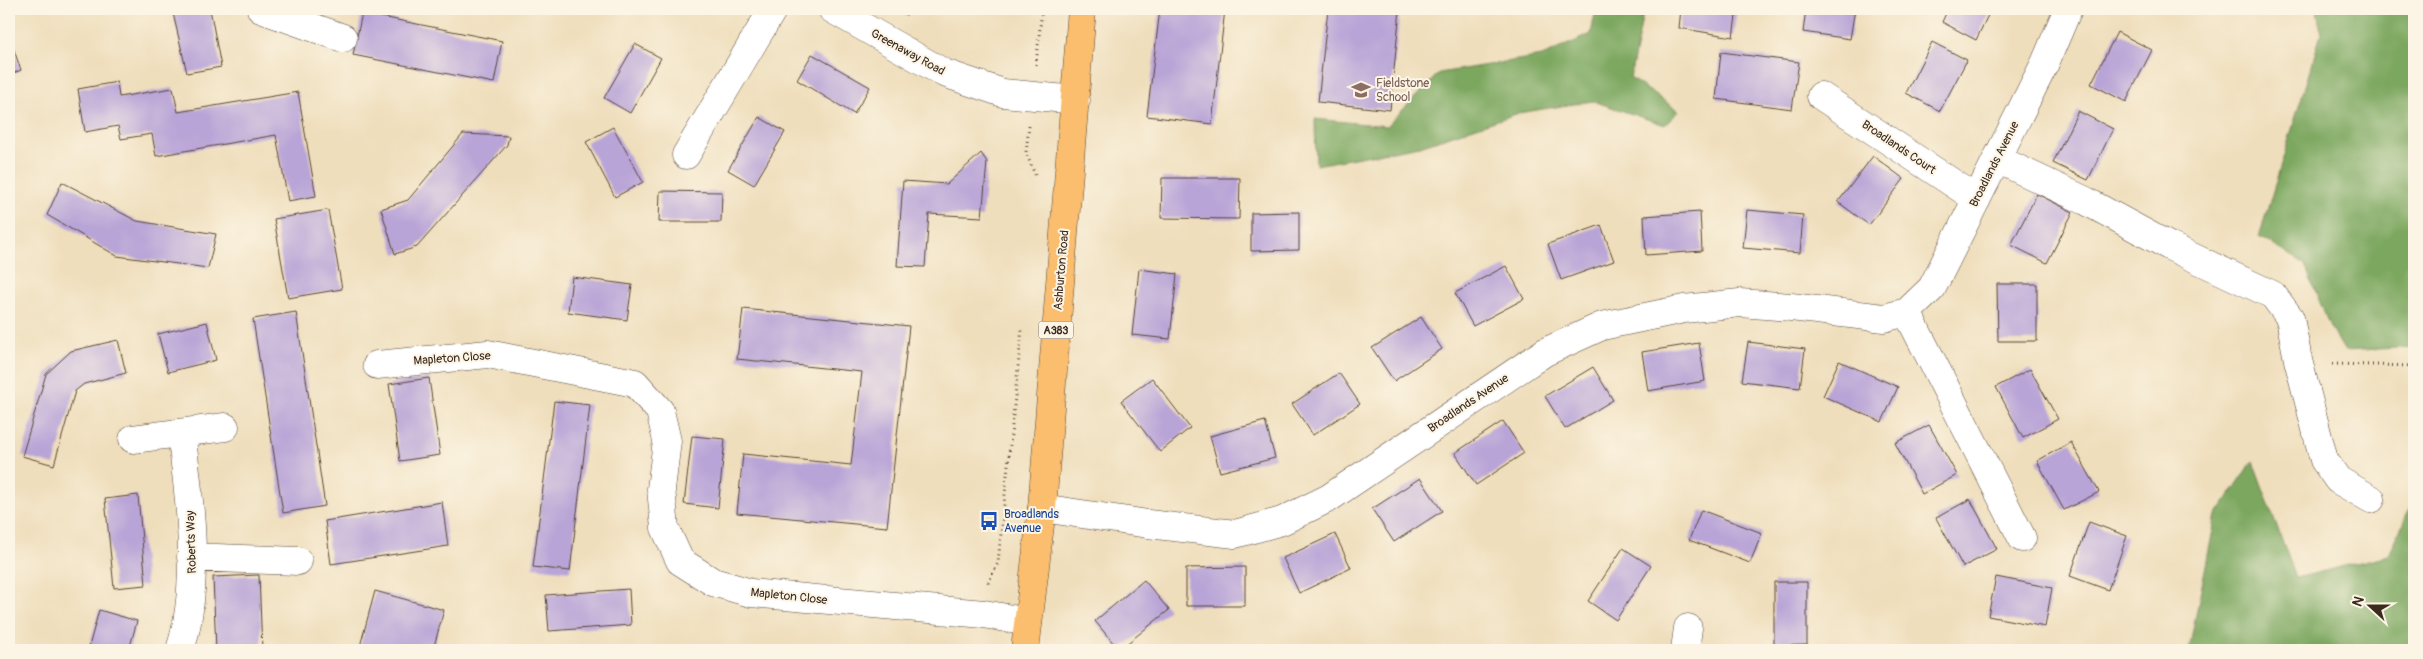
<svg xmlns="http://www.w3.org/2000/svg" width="2423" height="659" font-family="Pangolin,sans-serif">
<rect width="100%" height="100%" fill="#fcf5e5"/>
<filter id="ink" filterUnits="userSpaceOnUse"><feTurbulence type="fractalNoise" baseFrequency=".02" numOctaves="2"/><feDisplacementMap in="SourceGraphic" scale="10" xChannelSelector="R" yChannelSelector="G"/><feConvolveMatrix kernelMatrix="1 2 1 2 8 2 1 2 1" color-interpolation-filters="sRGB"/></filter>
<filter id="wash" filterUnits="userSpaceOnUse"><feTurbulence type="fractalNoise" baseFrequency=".0096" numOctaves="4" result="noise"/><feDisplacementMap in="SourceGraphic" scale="20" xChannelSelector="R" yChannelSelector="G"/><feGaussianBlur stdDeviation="1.12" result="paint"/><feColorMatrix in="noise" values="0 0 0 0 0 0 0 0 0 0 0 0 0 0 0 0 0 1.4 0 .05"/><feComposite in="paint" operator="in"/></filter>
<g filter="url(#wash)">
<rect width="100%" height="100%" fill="#efdebc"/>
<path fill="#7ca75f" stroke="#5c683e" d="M1596,9H1644L1630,78L1679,111L1665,125L1593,101L1519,113L1420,146L1316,165L1315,119L1387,126L1439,73L1542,56L1591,34Z
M2317,9H2414V347L2344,351L2330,327L2304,263L2259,237L2321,34Z
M2253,461L2296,578L2389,555L2414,499V650H2189L2216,515Z"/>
<g id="blocks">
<path fill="#b9a4d7" d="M172,9H210L221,67L187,73Z
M1160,9H1225L1212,124L1147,116Z
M1328,9H1400L1390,110L1318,102Z
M1681,9H1737L1733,37L1679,28Z
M1806,9H1855L1850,39L1803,32Z
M1948,9H1991L1976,40L1942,22Z
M362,13L502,41L494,83L353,55Z
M2117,32L2152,50L2126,102L2091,84Z
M9,36L21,70L9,75Z
M1932,42L1967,60L1940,111L1906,93Z
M635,44L661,58L630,113L604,98Z
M1721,52L1799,62L1792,109L1716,99Z
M812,54L870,87L854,114L797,80Z
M117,82L119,97L173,88L178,112L298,92L316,196L288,201L276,135L156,156L152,134L121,139L118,126L85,132L78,89Z
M2078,111L2113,129L2088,180L2053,163Z
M759,117L785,132L754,185L728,170Z
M613,127L643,182L615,197L586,142Z
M463,134L509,136L507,145L417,247L395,254L381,209L408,200Z
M981,153L987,162L982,217L929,214L925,267L897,266L903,181L947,184Z
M1873,156L1904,179L1869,225L1838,202Z
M1162,178H1240L1239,219L1161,218Z
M62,182L137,221L216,234L208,268L117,256L47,215Z
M660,191L722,192L721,222H659Z
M2037,194L2073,212L2047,263L2011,245Z
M328,210L342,289L288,298L274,219Z
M1747,210L1803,215L1800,253L1743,248Z
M1299,212V250L1251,251V213Z
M1700,212L1702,251L1646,255L1644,216Z
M1601,225L1614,261L1561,280L1548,244Z
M1506,266L1524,299L1473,326L1455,293Z
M1139,269L1177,274L1170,339L1132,335Z
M572,277L632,285L627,320L568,312Z
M1997,284H2037V341H1998Z
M743,309L909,326L887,527L737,513L743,454L851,465L862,372L737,359Z
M296,312L325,506L283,513L253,319Z
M1421,317L1442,349L1394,381L1372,348Z
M207,322L216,360L168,372L158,334Z
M118,340L126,373L84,384L75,391L54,465L22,456L46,374L71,351Z
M1748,342L1805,349L1800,388L1742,381Z
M1699,343L1705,381L1648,391L1642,352Z
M1839,361L1898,387L1882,422L1823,396Z
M1593,367L1613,400L1565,429L1545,396Z
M2030,369L2058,419L2023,438L1996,387Z
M1339,373L1360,404L1313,435L1292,404Z
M429,378L440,455L400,461L389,384Z
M1152,378L1190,428L1160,452L1121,401Z
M554,401L590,405L570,571L533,567Z
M1265,421L1275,458L1220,472L1210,436Z
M1503,421L1524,453L1476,485L1455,453Z
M1929,425L1957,475L1922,494L1895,443Z
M692,436L725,439L718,508L684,504Z
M2071,442L2099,492L2064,510L2037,461Z
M1420,478L1442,511L1394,542L1372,509Z
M138,495L146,585L114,588L105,499Z
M1970,499L1997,549L1963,567L1936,518Z
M442,502L448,546L331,564L325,521Z
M1701,510L1762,533L1750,563L1689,540Z
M2089,522L2127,536L2108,590L2070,576Z
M1335,534L1351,568L1299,593L1283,558Z
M1623,548L1651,566L1616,620L1588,601Z
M1245,567V606H1186V568Z
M259,575L262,650H216L213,577Z
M1996,577L2052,588L2045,627L1988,616Z
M1144,580L1169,610L1119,650L1095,621Z
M1774,582H1807V645L1774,646Z
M629,589L631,625L549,631L546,595Z
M375,591L444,610L433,650H359Z
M99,610L137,621L129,650H88Z"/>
</g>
</g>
<g filter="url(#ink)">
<use href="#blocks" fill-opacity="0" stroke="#564536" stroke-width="1"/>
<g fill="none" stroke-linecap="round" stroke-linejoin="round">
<g stroke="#564536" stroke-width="29">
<path id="minor" d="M261,9L343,38
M832,9L944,73L1003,93L1076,100
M1821,96L1977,199
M686,155L773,9
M1997,159L2086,201L2169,246L2273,295L2290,318L2298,360L2324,460L2338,480L2371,499
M1907,312L2022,538
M377,365L488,354L635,383L660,411L667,441L661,489L665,528L680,561L713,582L751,593L984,614L1028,622
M133,439L225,427
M1042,508L1148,524L1235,534L1282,521L1329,498L1545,352L1602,326L1684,309L1740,303L1791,307L1884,318L1907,312L1932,288L2045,63L2068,9
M191,557L298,561
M180,650C201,587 190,498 181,433
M1685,650L1688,628"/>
</g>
<g stroke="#564536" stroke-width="29">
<path id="major" d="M1025,650L1042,508L1082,9"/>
</g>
<path stroke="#564536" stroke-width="3" stroke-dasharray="1 4" stroke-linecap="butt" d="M905,15L908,9
M1036,65L1042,9
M1029,126L1026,152L1035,175
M2332,364L2414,366
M988,583L998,563L1022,328"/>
<use href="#minor" stroke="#fff" stroke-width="28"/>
<use href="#major" stroke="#fabe6e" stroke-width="28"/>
</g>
</g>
<defs>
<g id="school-bare" transform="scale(1.5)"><path d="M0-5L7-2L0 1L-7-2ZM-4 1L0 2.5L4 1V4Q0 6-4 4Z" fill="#8d6e63" stroke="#fcf5e5" stroke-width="2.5" paint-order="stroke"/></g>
<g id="bus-bare" transform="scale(1.5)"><path d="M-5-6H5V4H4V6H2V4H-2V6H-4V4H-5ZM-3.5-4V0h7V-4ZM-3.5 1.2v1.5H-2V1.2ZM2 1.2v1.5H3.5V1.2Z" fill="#1a4fb4" stroke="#fcf5e5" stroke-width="2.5" paint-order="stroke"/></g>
</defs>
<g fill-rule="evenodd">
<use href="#school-bare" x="1361" y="90"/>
<use href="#bus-bare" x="989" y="521"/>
</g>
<g text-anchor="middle" stroke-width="4" stroke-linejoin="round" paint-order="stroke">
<rect fill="#fcf5e5" stroke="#75675a" stroke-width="1" x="1038.5" y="321.5" width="35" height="17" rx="4"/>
<g font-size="11" font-weight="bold" fill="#3b2a1e">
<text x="1056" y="334">A383</text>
</g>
<g font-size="12" fill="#3b2a1e" stroke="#fcf5e5">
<text transform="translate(908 52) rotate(29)" y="4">Greenaway Road</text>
<text transform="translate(1899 147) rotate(34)" y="4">Broadlands Court</text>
<text transform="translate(1994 164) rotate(-63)" y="4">Broadlands Avenue</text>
<text transform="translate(1061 270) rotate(-85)" y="4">Ashburton Road</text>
<text transform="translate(452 358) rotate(-4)" y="4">Mapleton Close</text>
<text transform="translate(1468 403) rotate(-34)" y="4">Broadlands Avenue</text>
<text transform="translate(191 542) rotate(-92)" y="4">Roberts Way</text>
<text transform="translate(789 596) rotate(6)" y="4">Mapleton Close</text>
</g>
<g font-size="12" fill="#785e54" stroke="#fcf5e5" text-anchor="start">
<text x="1376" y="87">Fieldstone<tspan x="1376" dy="14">School</tspan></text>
</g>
<g font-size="12" fill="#164399" stroke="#fcf5e5" text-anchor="start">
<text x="1004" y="518">Broadlands<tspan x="1004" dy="14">Avenue</tspan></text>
</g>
</g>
<rect width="2423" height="659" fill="none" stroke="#fcf5e5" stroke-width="30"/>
<g transform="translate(2370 606) rotate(291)" stroke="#fcf5e5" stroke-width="4" paint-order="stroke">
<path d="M0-4L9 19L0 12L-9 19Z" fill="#3b2a1e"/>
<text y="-8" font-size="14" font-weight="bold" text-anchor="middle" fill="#3b2a1e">N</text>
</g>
</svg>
